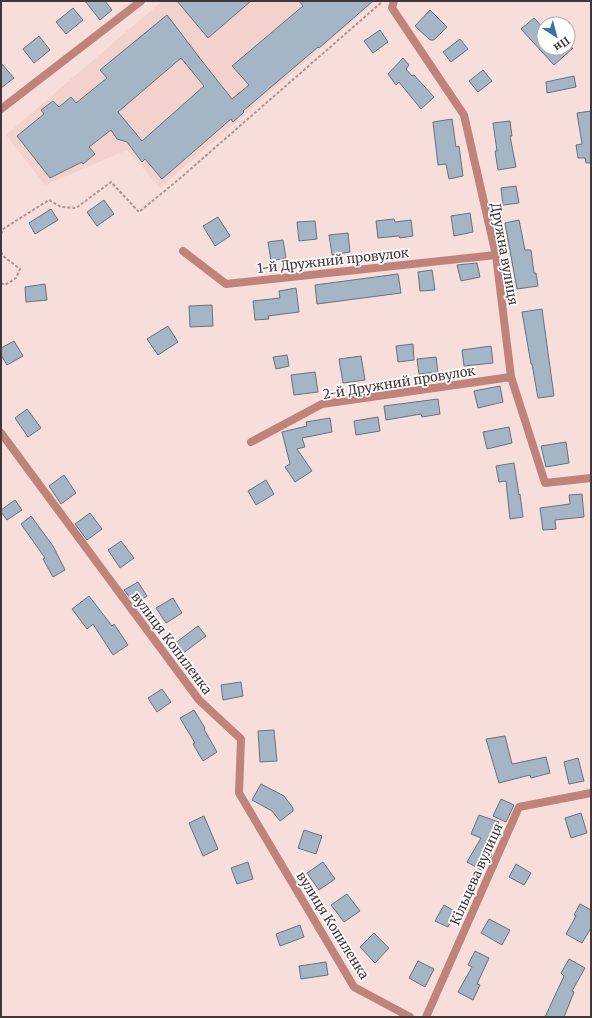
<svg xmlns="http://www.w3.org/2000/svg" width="592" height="1018" font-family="Merriweather,serif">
<rect width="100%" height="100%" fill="#f8deda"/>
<path fill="#f3d1cc" d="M162,1H376L160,188L127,150L45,185L6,135Z"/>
<path fill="#a4b5c5" stroke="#637381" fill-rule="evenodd" d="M85,1H105L112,10L100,20Z
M177,1H251L208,38Z
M299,1H373L319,48L318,47L243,111L244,112L233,122L231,119L162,179L145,159L142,162L127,142L117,139L111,130L89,147L95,154L83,164L82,162L50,178L17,136L44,114L41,110L53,101L59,107L71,97L76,103L107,78L100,70L167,15L202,61L232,99L249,85L232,66L303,6ZM181,58L204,86L142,141L118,112Z
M73,8L83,20L66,34L56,22Z
M430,10L447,27L434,40H430L415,26Z
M534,18L544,29V48H573L554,65L521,29Z
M380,30L388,42L373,53L364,41Z
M39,36L50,50L34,63L23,49Z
M460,39L468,49L451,62L443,52Z
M403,58L409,65L406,69L412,76L414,75L434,97L421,109L399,82L396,85L388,74Z
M1,63L14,78L1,88Z
M483,70L492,81L478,92L469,81Z
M574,76L576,87L547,93L546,82Z
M591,111V163H586L585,158H578L576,145L582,144L577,113Z
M452,119L456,147L459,146L463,176L449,179L446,164L438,165L433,122Z
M510,121L512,136H510L516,167L498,170L495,151H497L493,123Z
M516,186L519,203L503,205L501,188Z
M104,200L114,214L97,226L87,212Z
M51,209L58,220L35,234L29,223Z
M470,213L473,232L454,236L451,216Z
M218,217L230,236L215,246L203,226Z
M394,219L395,222L411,220L413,236L400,238L399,236L378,238L376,221Z
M519,220L525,250H531L534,273H536L538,286L517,289L505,223Z
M315,221L317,239L299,241L297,222Z
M348,233L350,252L332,255L329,235Z
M283,240L286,258L271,261L268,242Z
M477,263L480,277L461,281L457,265Z
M432,270L435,290L420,291L418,272Z
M398,274L401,293L317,304L315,285Z
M45,284L47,300L26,302L25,287Z
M296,288L299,312L268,316L269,319L255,320L253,301L280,298L279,291Z
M212,305L213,326L190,327L189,306Z
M542,309L554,396L538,398L532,364H531L522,312Z
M168,326L178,342L158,355L147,339Z
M14,341L23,356L7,365L1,355V348Z
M413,344L414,360L398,362L396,346Z
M491,346L493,363L464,366L462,350Z
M287,355L289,366L276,369L273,357Z
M361,356L365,380L343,383L339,359Z
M436,357L438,372L419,374L417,359Z
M315,372L318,392L294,395L291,375Z
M500,386L503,402L478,408L474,391Z
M438,399L440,414L422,417L421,414L386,420L384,406Z
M27,409L41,428L28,437L15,418Z
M378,417L380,431L356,435L354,421Z
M330,418L332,432L302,438L305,447L297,449L312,471L295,482L285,467L290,464L282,432L307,426L306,422Z
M509,427L512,443L487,449L483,432Z
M566,442L569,463L546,467L541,446Z
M514,463L519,495L520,494L523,517L510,519L506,481L499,482L496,466Z
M64,475L76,493L61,504L49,486Z
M266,480L274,494L256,505L248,491Z
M582,494L584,517L555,520L556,529L543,530L540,508L570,504L569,495Z
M15,500L22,510L7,520L1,512V510Z
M90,513L102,529L87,540L75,524Z
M31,516L53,546L65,570L53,577L43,559L45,558L21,524Z
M121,541L134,558L120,568L108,550Z
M138,582L147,596L135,604L124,590Z
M89,596L112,626L114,624L128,645L113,655L93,624L87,629L72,609Z
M173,598L182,613L166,623L156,608Z
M198,626L206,636L182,654L174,644Z
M241,682L243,696L223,700L221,685Z
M162,689L171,702L157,712L148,698Z
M194,710L205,728L204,729L217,752L203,761L193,744L195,743L180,718Z
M274,730L277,761L260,762L258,731Z
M505,736L512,764L546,757L550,773L531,778L530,775L499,783L486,739Z
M578,758L584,781L569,784L564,762Z
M261,784L284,796L293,808V811L280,821L272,811L252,800Z
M501,799L514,805L506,822L493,816Z
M581,813L587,833L571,838L565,818Z
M479,815L499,822L487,852L492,855L483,871L467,862L481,838L471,834Z
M204,816L218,849L203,856L189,823Z
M304,830L322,836L316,854L298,848Z
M248,862L253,879L237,884L231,868Z
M323,862L335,879L319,890L307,873Z
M516,864L531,873L524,885L509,877Z
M347,894L360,911L344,922L331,905Z
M580,904L591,910V928L582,943L566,934L576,916L574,915Z
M444,905L456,912L448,927L435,921Z
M489,919L510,930L502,945L481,933Z
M300,925L304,937L280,946L276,934Z
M374,933L389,948L375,963L360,947Z
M475,951L489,958L477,984L480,985L473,1000L458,992L472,967L468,965Z
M569,959L585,968L572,991L574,992L564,1017H545L564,976L561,973Z
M418,961L434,969L425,987L409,978Z
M326,962L328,975L301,979L299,966Z"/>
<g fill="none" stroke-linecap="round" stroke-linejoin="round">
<path stroke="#a89592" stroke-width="2" stroke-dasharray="3 2" stroke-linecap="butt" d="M1,234L3,229L49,200L61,207L76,208L111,182L139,212L178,180L383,1
M1,252L3,256L20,269L16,278L5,285L1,283"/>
<path stroke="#bf837b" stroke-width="8" d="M394,1L392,8L464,115L496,255L511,377L545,483L591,478
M1,109L141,1
M183,251L226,284L496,255
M1,433L199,700L241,739L239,793L354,987L410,1017
M251,442L322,404L511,377
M426,1017L519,807L591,793"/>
</g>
<g text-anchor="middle" stroke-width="3.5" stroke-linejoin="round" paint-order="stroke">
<g font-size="13" fill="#413736" stroke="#fff">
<text transform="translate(505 254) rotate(80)" y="5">Дружна вулиця</text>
<text transform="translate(333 260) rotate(-6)" y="5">1-й Дружний провулок</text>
<text transform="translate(399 382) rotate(-9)" y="5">2-й Дружний провулок</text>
<text transform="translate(172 643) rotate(53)" y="5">вулиця Копиленка</text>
<text transform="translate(476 874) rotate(-66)" y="5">Кільцева вулиця</text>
<text transform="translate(333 925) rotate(58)" y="5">вулиця Копиленка</text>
</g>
</g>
<rect width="592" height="1018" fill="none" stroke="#413736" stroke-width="4"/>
<g transform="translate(556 36) rotate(144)"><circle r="19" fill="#ffffff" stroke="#b3afaf"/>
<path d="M0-3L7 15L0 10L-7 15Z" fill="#3374aa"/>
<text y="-6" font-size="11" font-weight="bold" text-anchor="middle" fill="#413736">Пн</text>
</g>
</svg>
